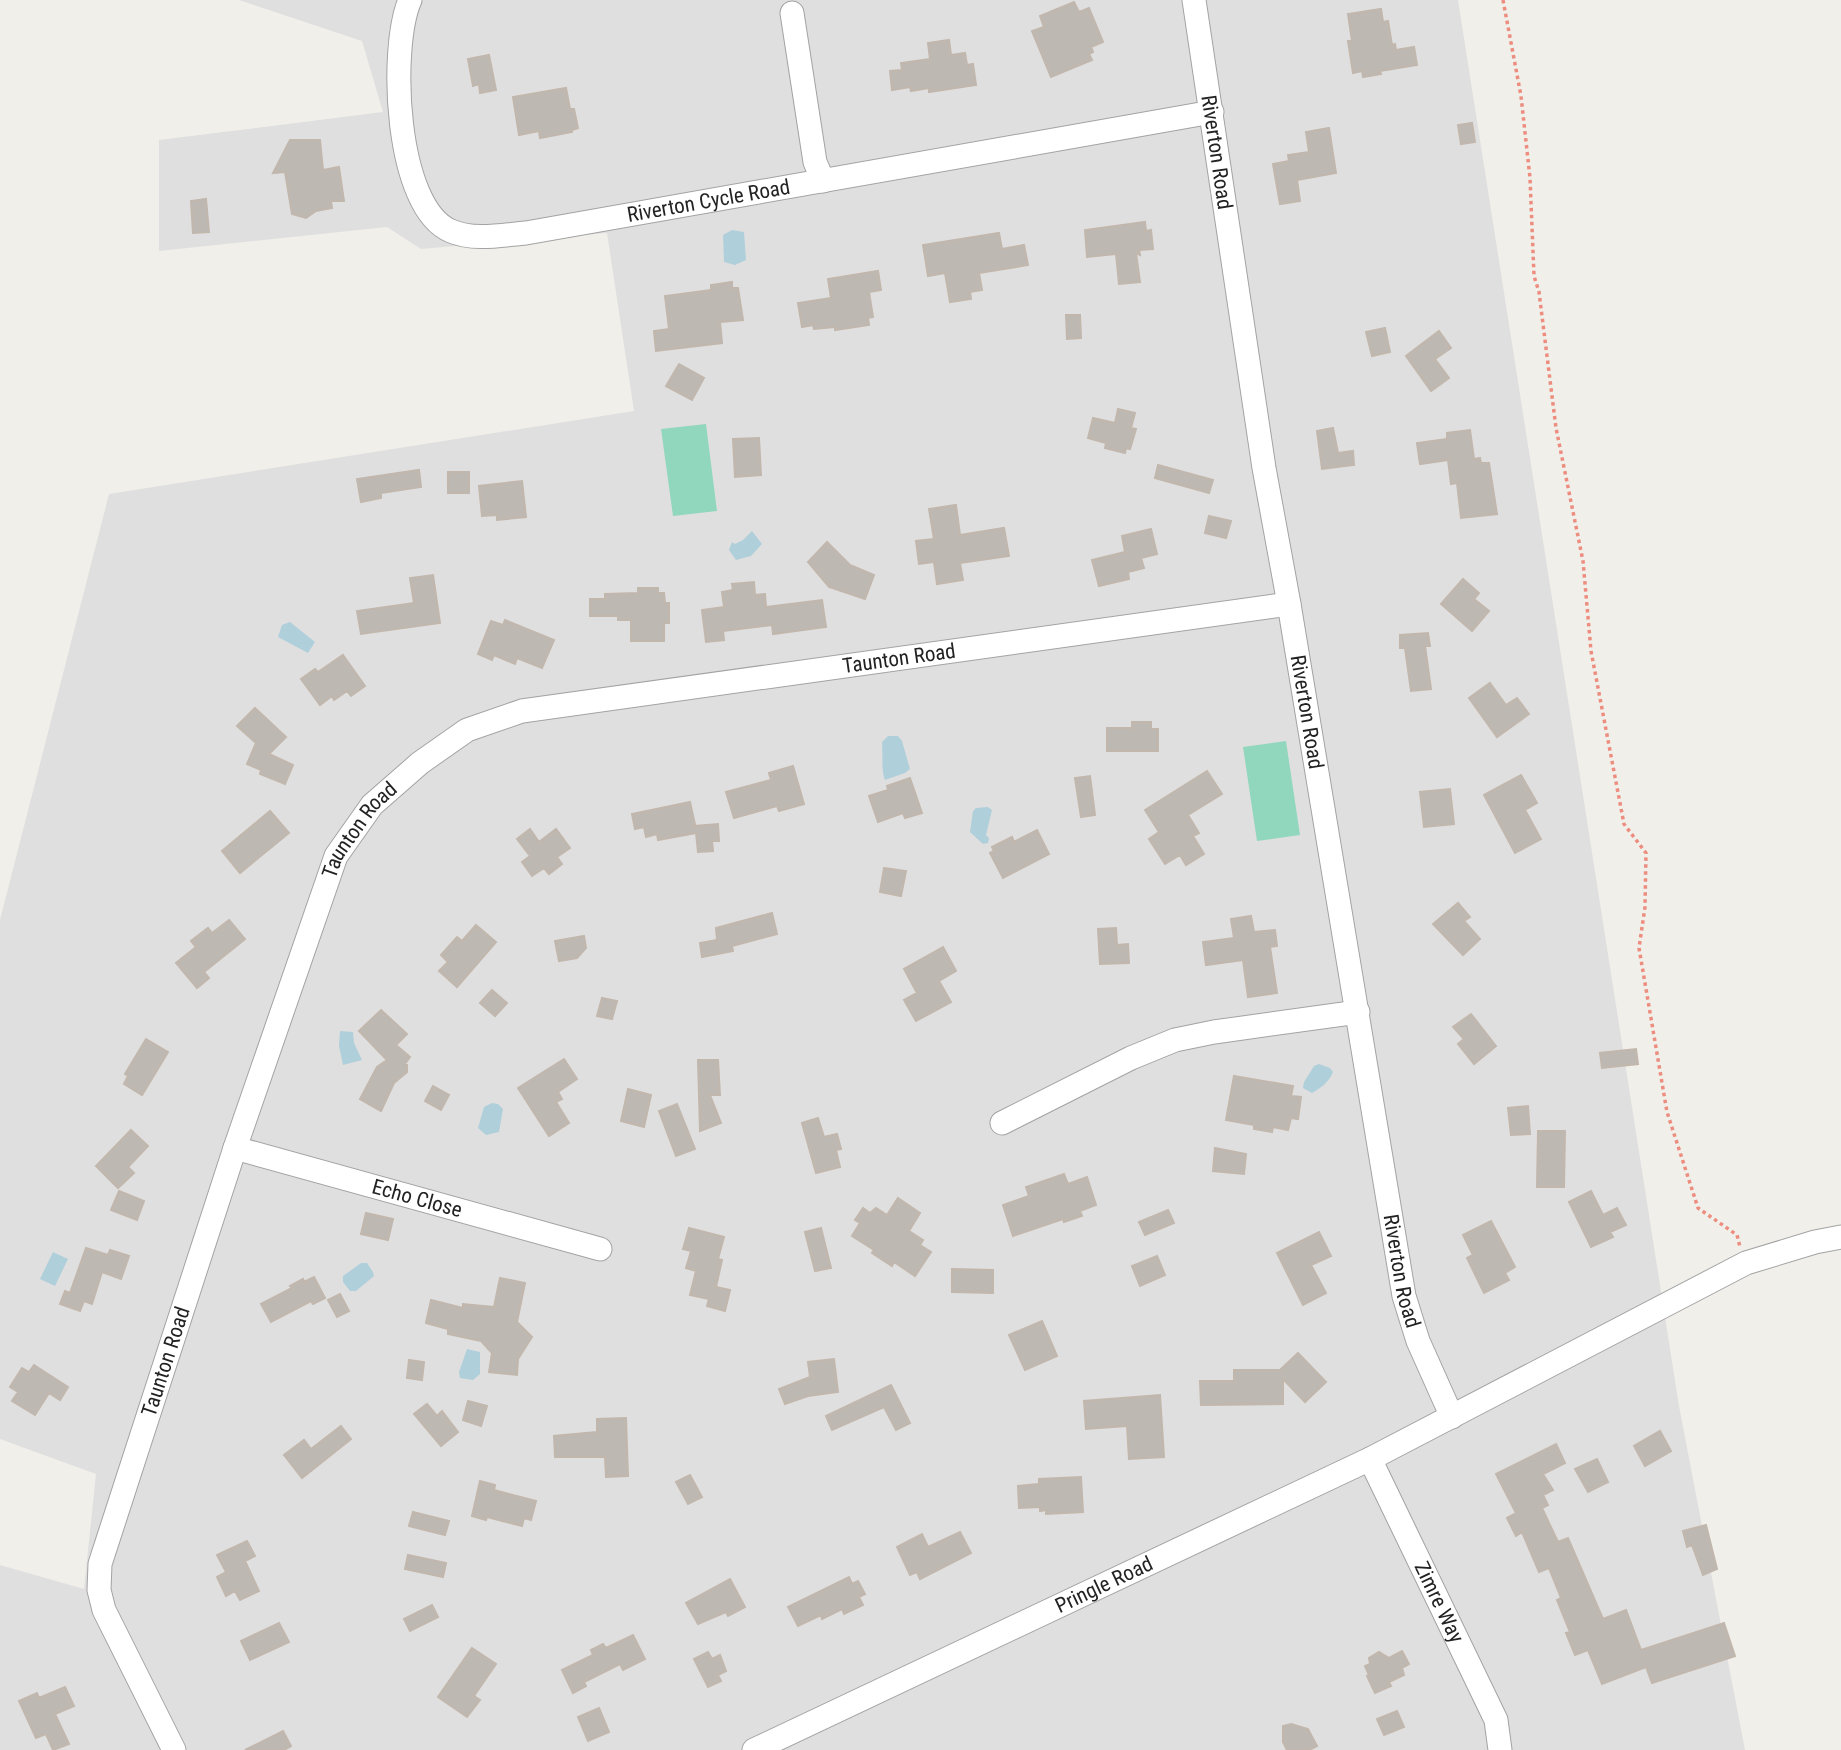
<svg xmlns="http://www.w3.org/2000/svg" width="1841" height="1750" font-family="'Roboto Condensed',sans-serif">
<rect width="100%" height="100%" fill="#f1efea"/>
<path fill="#e0dfdf" d="M239,0H1458L1679,1406L1745,1750H0V1565L84,1589L96,1474L0,1439V920L109,494L634,411L607,233L421,249L387,227L159,251V140L383,112L362,41Z"/>
<path fill="#91d7be" d="M706,424L717,511L673,516L661,429Z
M1286,741L1300,835L1257,841L1243,747Z"/>
<path fill="#afcfda" d="M732,230L744,232L746,260L735,265L724,262L723,235Z
M752,531L762,544L751,556L736,560L729,550L732,542L735,544L743,540Z
M290,622L315,642L308,653L278,637L282,625Z
M888,736H898L902,741L910,769L905,773L885,780C881,771 883,754 882,742Z
M988,807L992,810L986,835L989,838L988,843L983,844L970,832L973,811L976,808Z
M340,1031L353,1032L354,1043L362,1060L343,1065L339,1046Z
M1319,1064L1330,1068L1333,1072C1329,1082 1321,1088 1312,1093L1303,1088L1304,1082L1314,1066Z
M492,1103L498,1104L503,1109L499,1132L486,1135L478,1128L484,1107Z
M53,1252L68,1259L55,1286L40,1279Z
M361,1263H367L373,1272L374,1276L356,1291H350L343,1282V1276Z
M467,1349L480,1352V1374L473,1380L460,1378L459,1372Z"/>
<path fill="#beb8b3" stroke="#c1b7ad" stroke-width="2" d="M1074,2L1079,12L1089,8L1103,42L1091,47L1093,52L1089,54L1092,60L1051,77L1032,31L1044,27L1040,16Z
M1381,9L1383,22L1388,21L1392,45L1395,44L1396,50L1414,47L1417,65L1380,71L1381,74L1363,77L1362,71L1353,73L1348,41H1352L1348,14Z
M949,40L951,55L965,53L967,65L973,64L976,85L929,92V88L911,91L910,87L892,90L890,71L902,70L901,63L930,59L928,43Z
M489,55L496,90L480,93L479,84L473,86L468,59Z
M566,88L570,109H574L578,128L572,130V132L540,138L539,131L519,135L513,97Z
M1472,123L1475,142L1461,144L1458,125Z
M1329,128L1336,173L1297,180L1300,201L1280,204L1273,164L1289,161L1288,155L1309,152L1306,132Z
M290,140H320L323,170L339,167L344,201H331L332,208L316,211L306,218L292,214L285,172L273,173Z
M206,199L209,232L193,233L191,201Z
M1145,222L1146,231L1151,230L1153,249L1139,250L1140,255L1136,253L1140,282L1119,284L1116,254L1087,257L1085,230Z
M999,233L1002,249L1024,245L1028,265L979,273L982,290L970,292L971,299L950,302L945,273L928,276L923,245Z
M878,271L881,290L869,292L873,317L868,318L869,325L835,330V327L814,329L813,325L802,327L798,303L831,298L828,279Z
M732,282V288H738L743,320L720,322L722,343L656,351L654,331L669,329L665,296L711,290V285Z
M1066,315H1080L1081,338L1067,339Z
M1385,328L1390,352L1372,356L1366,332Z
M1439,331L1451,348L1435,359L1449,378L1431,391L1406,356Z
M679,364L704,378L692,400L666,386Z
M1118,409L1135,413L1131,428L1136,429L1130,449L1126,448L1125,453L1105,448L1106,443L1088,438L1093,418L1115,423Z
M1333,428L1338,453L1353,451L1354,465L1322,469L1317,431Z
M1470,430L1474,459L1480,458L1481,463H1489L1497,514L1461,518L1457,483L1451,484L1448,460L1420,464L1417,443L1447,439V433Z
M759,438L761,475L735,477L733,439Z
M1158,465L1213,480L1209,493L1155,478Z
M419,470L421,487L381,493V498L361,502L357,479Z
M448,472H469V493H448Z
M522,481L526,517L497,520V515L482,516L479,486Z
M956,505L960,535L1004,528L1009,556L960,563L963,580L937,584L934,562L919,564L916,541L934,539L929,509Z
M1209,516L1231,521L1226,538L1205,533Z
M1151,529L1157,554L1141,558L1144,568L1128,572L1129,579L1099,586L1092,560L1125,552L1122,536Z
M827,542L850,565L874,575L865,599L829,587L808,562Z
M433,575L440,623L361,634L357,611L414,603L410,578Z
M1463,579L1479,593L1474,599L1489,611L1472,631L1441,604Z
M754,582L755,595L765,594L766,607L822,600L826,627L773,634L772,625L723,631L724,640L706,642L702,610L724,607L722,592L733,590L732,584Z
M638,588H658V593H664L665,603H669V623H664V641H631V620H618V616H590V599H605V594L638,593Z
M505,620L554,640L542,668L517,658L515,664L494,655L492,660L478,654L491,621L503,625Z
M1428,633L1430,646H1425L1431,689L1411,691L1405,648H1400V635Z
M343,655L365,686L351,696L347,691L334,700L332,696L320,705L301,679L315,669L318,672Z
M1490,683L1506,705L1517,698L1529,714L1497,737L1469,698Z
M255,708L286,737L269,754L293,765L285,784L260,774L261,770L247,764L256,743L237,726Z
M1132,722H1151V729H1158V751H1107V728H1132Z
M793,766L804,804L779,811L777,806L734,818L726,792L771,780L769,773Z
M1207,771L1222,794L1188,815L1199,833L1193,836L1204,854L1186,865L1180,855L1165,864L1149,839L1159,832L1145,810Z
M1521,775L1537,803L1525,810L1541,839L1515,853L1484,795Z
M1090,776L1095,815L1081,817L1075,778Z
M910,778L922,813L905,818L903,813L878,822L869,796L888,790L887,786Z
M1450,789L1454,824L1424,827L1420,792Z
M690,802L696,829L695,826L718,824L719,841H712L713,851L698,852L696,833L658,840L657,834L646,837L644,827L635,829L632,814Z
M270,811L289,833L240,873L222,851Z
M530,829L539,842L556,829L570,848L557,857L562,864L549,874L544,868L532,876L522,862L530,856L517,839Z
M1037,830L1049,854L1003,878L990,853L994,851L992,847L1012,837L1014,842Z
M884,868L906,871L901,896L880,892Z
M1458,903L1470,917L1464,921L1480,939L1463,955L1433,924Z
M772,913L777,934L732,946L733,951L702,957L700,943L717,940L716,928Z
M1251,916L1254,932L1275,930L1277,946L1270,947L1277,993L1248,997L1243,960L1206,965L1203,942L1234,938L1231,919Z
M229,920L245,939L204,972L209,978L197,988L176,963L196,947L191,941L208,928L212,933Z
M476,925L496,942L457,987L439,971L448,962L441,955L457,937L462,941Z
M1116,928L1117,945L1128,944L1129,963L1100,964L1098,929Z
M584,936L586,948L577,958L559,961L555,941Z
M943,947L956,971L939,981L951,1002L916,1021L904,1000L917,993L904,969Z
M492,990L507,1003L495,1016L480,1003Z
M602,998L617,1001L612,1019L597,1016Z
M381,1010L407,1034L396,1045L410,1057L405,1064L407,1065V1072L394,1083L381,1111L360,1099L377,1067L387,1060L359,1031Z
M1471,1014L1496,1046L1474,1064L1458,1044L1464,1039L1453,1027Z
M146,1039L168,1052L142,1095L124,1084L128,1076L125,1074Z
M1636,1049L1638,1064L1602,1068L1600,1053Z
M564,1059L577,1079L558,1092L562,1099L556,1102L569,1123L549,1136L518,1088Z
M698,1060H718L720,1095H710L721,1123L700,1131Z
M1234,1076L1293,1086L1291,1096L1301,1097L1298,1119L1291,1118L1288,1130L1273,1127L1272,1132L1254,1129V1125L1226,1120Z
M433,1086L449,1095L441,1110L425,1101Z
M628,1089L651,1095L644,1127L621,1121Z
M677,1104L695,1149L676,1156L659,1111Z
M1528,1106L1530,1134L1511,1135L1508,1108Z
M818,1118L824,1137L837,1134L841,1149L836,1150L840,1167L816,1173L802,1123Z
M131,1130L148,1146L128,1167L134,1173L118,1188L96,1166Z
M1538,1131H1565L1564,1187H1537Z
M1215,1148L1246,1154L1244,1174L1213,1171Z
M1064,1174L1068,1184L1087,1177L1096,1205L1080,1211L1082,1216L1064,1222L1063,1219L1013,1236L1003,1205L1029,1196L1026,1187Z
M119,1191L144,1201L137,1220L111,1210Z
M1591,1191L1603,1215L1617,1208L1626,1225L1610,1232L1613,1237L1591,1247L1569,1202Z
M898,1198L920,1213L909,1231L923,1240L920,1245L931,1252L915,1276L894,1262L892,1266L872,1253L874,1250L852,1236L860,1223L855,1220L863,1208L870,1213L876,1208L887,1215Z
M1168,1210L1174,1223L1145,1235L1139,1222Z
M366,1213L393,1219L388,1240L361,1234Z
M1491,1221L1515,1267L1505,1273L1509,1280L1484,1293L1467,1258L1473,1255L1463,1235Z
M689,1228L724,1237L718,1259L722,1260L716,1287L730,1290L725,1311L707,1306L709,1299L690,1295L696,1271L686,1268L691,1251L683,1249Z
M821,1228L831,1268L815,1271L805,1232Z
M1319,1232L1331,1256L1311,1265L1326,1293L1303,1305L1277,1253Z
M86,1248L108,1255L110,1250L129,1256L121,1279L102,1272L92,1304L84,1301L80,1311L60,1304L65,1291L70,1293Z
M1157,1256L1165,1275L1140,1286L1132,1266Z
M952,1269L993,1270V1293L952,1292Z
M314,1277L325,1298L313,1304L311,1301L271,1322L261,1304L292,1288L290,1286L303,1279L304,1282Z
M500,1278L525,1283L517,1322L532,1337L518,1359L517,1375L489,1372L492,1353L481,1341L448,1334V1329L426,1323L431,1300L463,1308V1304L494,1307Z
M340,1294L349,1311L337,1317L328,1300Z
M1042,1321L1057,1356L1025,1370L1009,1335Z
M1298,1353L1326,1382L1305,1402L1283,1379V1404L1201,1405L1200,1381H1234V1370H1280Z
M834,1359L838,1392L808,1396L785,1404L779,1389L810,1377L808,1362Z
M409,1360L424,1362L422,1380L407,1378Z
M34,1365L68,1387L60,1400L49,1393L35,1415L12,1401L18,1392L10,1387L22,1368L29,1372Z
M891,1385L910,1423L896,1430L884,1407L832,1430L826,1416Z
M1160,1395L1164,1457L1129,1459L1127,1426L1086,1429L1084,1401Z
M468,1401L487,1406L481,1426L463,1420Z
M427,1404L437,1416L442,1411L458,1432L441,1446L414,1414Z
M626,1418L628,1476L606,1477L605,1457H555L554,1436L597,1432V1419Z
M341,1426L351,1439L302,1478L284,1455L304,1440L311,1449Z
M1660,1431L1671,1451L1645,1466L1634,1446Z
M1556,1444L1565,1463L1543,1474L1553,1490L1543,1495L1548,1505L1542,1508L1558,1542L1568,1538L1603,1619L1626,1610L1641,1650L1724,1623L1735,1656L1652,1683L1646,1667L1602,1684L1588,1650L1575,1655L1566,1633L1570,1632L1557,1600L1561,1598L1549,1568L1539,1572L1522,1532L1516,1536L1507,1518L1516,1513L1496,1474Z
M1597,1459L1608,1482L1588,1492L1575,1469Z
M690,1475L702,1497L688,1504L676,1482Z
M1081,1477L1083,1512L1046,1514V1510L1040,1511V1507L1019,1508L1018,1486L1039,1484V1479Z
M480,1481L495,1485L494,1490L536,1501L531,1520L524,1518L522,1526L487,1517L486,1520L472,1516Z
M413,1512L449,1521L445,1535L409,1526Z
M1706,1525L1717,1569L1703,1575L1692,1545L1687,1547L1683,1531Z
M960,1532L971,1553L920,1579L917,1572L910,1575L897,1547L922,1534L928,1547Z
M247,1541L255,1556L245,1561L259,1591L240,1600L235,1591L226,1596L217,1577L226,1572L217,1555Z
M408,1555L446,1563L443,1577L405,1569Z
M849,1577L852,1584L858,1581L865,1594L859,1597L863,1605L844,1614L842,1609L822,1619L821,1615L798,1626L788,1607Z
M730,1579L745,1607L728,1616L726,1612L698,1624L686,1603Z
M432,1605L438,1617L410,1631L404,1619Z
M279,1623L289,1642L250,1660L241,1641Z
M633,1635L645,1659L623,1670L620,1664L584,1682L586,1686L573,1693L562,1670L593,1655L591,1650L603,1644L606,1648Z
M472,1648L496,1664L474,1696L480,1700L467,1717L438,1697Z
M1402,1651L1409,1664L1402,1668L1404,1675L1389,1682L1391,1686L1375,1693L1367,1676L1369,1675L1365,1666L1370,1664L1369,1658L1379,1652L1389,1658Z
M708,1652L712,1659L720,1655L726,1671L718,1675L721,1681L708,1687L694,1659Z
M65,1687L74,1706L55,1714L69,1744L53,1750L46,1734L36,1738L19,1701L37,1693L39,1698Z
M599,1708L609,1732L588,1741L578,1717Z
M1397,1711L1404,1727L1384,1735L1377,1719Z
M1291,1724L1308,1729L1317,1746L1309,1750H1287L1283,1742V1726Z
M283,1731L291,1746L284,1750H245Z"/>
<g fill="none" stroke-linecap="round" stroke-linejoin="round">
<g stroke="#a3a3a3" stroke-width="25">
<g id="minor">
<path id="s1" d="M410,0C389,48 395,208 451,231C474,241 502,235 526,233L1212,112"/>
<path id="s2" d="M1194,0L1264,468L1289,604L1404,1296L1418,1341L1452,1417"/>
<path d="M792,13L815,162L823,181"/>
<path d="M1002,1123L1131,1058L1175,1040L1214,1032L1358,1012"/>
<path id="s3" d="M235,1148L600,1249"/>
<path id="s4" d="M1370,1459L1496,1720L1500,1750"/>
<path id="s5" d="M174,1750L104,1610L99,1590L100,1564L235,1148L336,856L372,805L420,763L467,730L522,711L1289,604"/>
<path id="s6" d="M754,1750L1370,1459L1746,1263L1815,1242L1841,1237"/>
</g>
</g>
<path stroke="#ec8d7f" stroke-width="3.5" stroke-dasharray="3.5 3.5" stroke-linecap="butt" d="M1503,0L1521,96L1530,178L1534,276L1539,292L1556,428L1583,561L1591,651L1624,824L1646,853L1645,907L1639,948L1667,1112L1698,1208L1737,1235L1740,1247"/>
<use href="#minor" stroke="#fff" stroke-width="23"/>
</g>
<g text-anchor="middle" stroke-width="5" stroke-linejoin="round" paint-order="stroke">
<g font-size="21" fill="#222" stroke="#fff">
<text dy="7" stroke="none"><textPath href="#s2" startOffset="154">Riverton Road</textPath></text>
<text dy="7" stroke="none"><textPath href="#s1" startOffset="509">Riverton Cycle Road</textPath></text>
<text dy="7" stroke="none"><textPath href="#s5" startOffset="1572">Taunton Road</textPath></text>
<text dy="7" stroke="none"><textPath href="#s2" startOffset="721">Riverton Road</textPath></text>
<text dy="7" stroke="none"><textPath href="#s5" startOffset="984">Taunton Road</textPath></text>
<text dy="7" stroke="none"><textPath href="#s3" startOffset="189">Echo Close</textPath></text>
<text dy="7" stroke="none"><textPath href="#s2" startOffset="1288">Riverton Road</textPath></text>
<text dy="7" stroke="none"><textPath href="#s5" startOffset="416">Taunton Road</textPath></text>
<text dy="7" stroke="none"><textPath href="#s6" startOffset="387">Pringle Road</textPath></text>
<text dy="7" stroke="none"><textPath href="#s4" startOffset="159">Zimre Way</textPath></text>
</g>
</g>
</svg>
